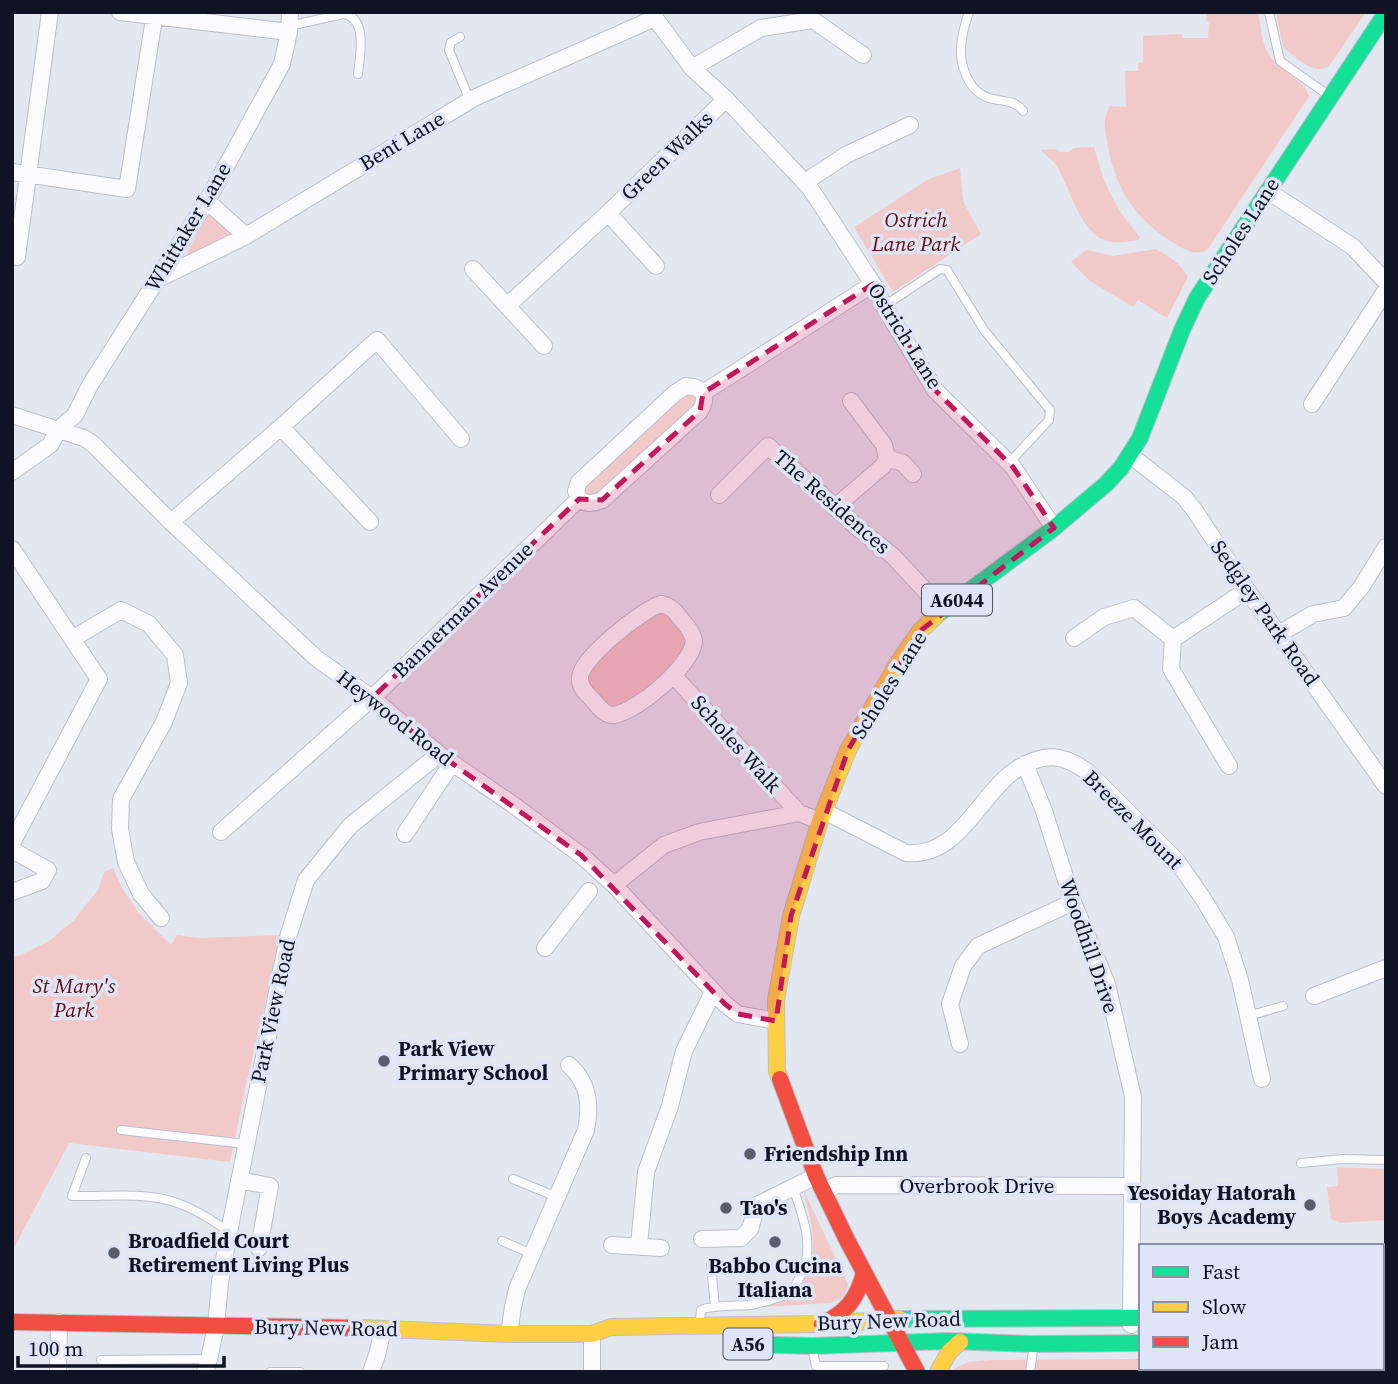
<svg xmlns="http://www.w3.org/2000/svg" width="1398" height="1384" font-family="'Source Serif 4',serif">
<rect width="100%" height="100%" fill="#e3e7f0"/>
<path fill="#f1c9c8" d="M1206,12H1258C1261,27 1261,43 1270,56C1281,72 1301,76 1309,96L1208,249C1197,257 1185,250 1174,243C1134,219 1115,188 1107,142C1105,129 1102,118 1110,106L1126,107L1125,71H1138V63L1143,62V36L1182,34V38H1208L1209,23L1206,20Z
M1276,12H1366L1329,66C1314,76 1299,59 1286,50L1283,46Z
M1094,147C1104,185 1114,207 1140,237L1138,240C1130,241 1120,243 1111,242C1080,237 1071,188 1056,165C1052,159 1045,155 1040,150L1056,149L1061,152H1068L1074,148Z
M960,168L963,201L981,234L893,292L854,227L929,179Z
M210,211L234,239L186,261L185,257Z
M1156,249C1169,257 1179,262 1187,275V279L1167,318L1138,300L1133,307L1090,281L1071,262L1086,250L1113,256Z
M683,393L697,394V405L594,497L583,495L584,484Z
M664,609L689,638L683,659L639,698L611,710C602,701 591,692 588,679C585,664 644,621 657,610Z
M113,868L122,888L138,912L171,945L177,935L200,938L281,935L246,1085L230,1162L69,1143L12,1252V957L18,956L49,941L74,920L98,890L104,872Z
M1337,1167L1386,1169V1220L1341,1223L1331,1219L1327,1187L1338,1186Z
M803,1189L848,1284C847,1294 840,1300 831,1303L745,1308C756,1307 771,1306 782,1301C789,1299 794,1293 798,1287C823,1255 811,1225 803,1189Z
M1141,1359V1368H1330L1331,1372H953L955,1368L969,1362L991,1360Z"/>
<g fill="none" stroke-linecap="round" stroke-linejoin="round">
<g stroke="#babfcb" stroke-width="10">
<path id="lane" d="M969,12C966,21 963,30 962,39C958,61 966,90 989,98C1002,102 1014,99 1023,111
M1269,12L1280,61L1328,95
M289,26L343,14C368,17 360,56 358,74
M460,37L451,42L449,50L470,101
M884,306L940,269L947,270L984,330L1050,410L1049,420L1009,463
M1248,1016L1283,1006
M121,1130L246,1144
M86,1158L72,1196C104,1197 140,1192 171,1201C192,1207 211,1219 229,1232
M1301,1163L1343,1159L1386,1160
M513,1179L557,1197
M502,1241L532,1254
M711,1264L715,1307
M700,1320L701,1310C711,1305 737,1306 750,1305C760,1303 783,1298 791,1291C794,1289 795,1285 797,1282C817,1253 804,1218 793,1188
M813,1352L816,1366H884
M101,1360L209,1359
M1339,1368L1340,1372
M270,1372H300
M1030,1372L1033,1350"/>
</g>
<g stroke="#babfcb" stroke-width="18">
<path id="street" d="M120,12L289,32
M654,12L655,18L692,68L726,99L810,188L873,284L884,306L935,390L1013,467L1054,528
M692,68L761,28L813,20L863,55
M12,172L127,189L155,12
M805,182L846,155L910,125
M1268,191L1353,247L1386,282
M207,201L246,236
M608,213L656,266
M17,257L50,12
M473,269L544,346
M156,280L246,236L474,98L655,18
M507,306L608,213L726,99
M686,386C703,387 709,396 700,411L602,500C594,503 586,505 579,499L576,491L579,482L675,393Z
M703,393L873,284
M1312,404L1386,290
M12,415L84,438L93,444L171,522L316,658L372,698L439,754L512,804L581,855L614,885L725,1004L738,1014L776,1021
M281,427L370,522
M1130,455L1184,497L1195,511L1247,590L1386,786
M887,458L903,463L913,474
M12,472L50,445L59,429L75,415L90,385L207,201L282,64L289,32L290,12
M719,495L768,446L859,529L893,556L943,610
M835,507L883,466L887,458L884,445L851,401
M171,522L281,427L377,340L461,439
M12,549L99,679L12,843
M661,604C672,607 674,610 681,619C686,625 694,634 694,642C690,667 638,711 614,715C605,716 598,706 593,700C587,694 579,687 580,677C581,658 643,609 661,604Z
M1279,634L1313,614L1344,608L1362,586L1386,547
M1074,638L1104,617L1134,608L1173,639L1171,669L1229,766
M72,639L121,610L149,624L175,655L179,683L164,722L121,799L120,829L126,862L141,894L161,918
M1173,639L1247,590
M674,676L799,813
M1025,764L1044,811L1073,902L1107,984L1133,1097L1131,1325
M824,811L906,853C966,859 982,778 1033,761C1041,758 1050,756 1059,758C1070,760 1079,766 1088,772L1177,861L1204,900L1226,937L1240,980L1262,1079
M221,832L372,698L579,499
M405,834L452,763
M12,850L48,870L42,881L12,892
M614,885L664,845L699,832L799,813L820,821
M545,948L589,891
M1314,996L1386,968
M960,1044L950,1004L963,966L978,946L1073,902
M239,1180L270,1186L259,1248
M824,1192L836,1185L1132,1186
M702,1239L741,1238L750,1229L757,1205L816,1176
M612,1245L661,1248
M639,1245L646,1172L670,1106L684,1051L713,992
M509,1334L513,1307L517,1289L586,1130C591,1105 589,1083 569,1065
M58,1372L59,1322
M205,1372L209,1359L216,1326L220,1282L229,1232L288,937L306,880L350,826L439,754
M371,1372L377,1355L383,1329
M592,1372V1334"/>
</g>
<g stroke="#babfcb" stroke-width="18">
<path id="fast" d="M938,614L1054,528L1106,484L1121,468L1140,438L1182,330L1197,298L1386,13
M900,1319L1141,1318
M749,1344L812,1346L948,1341L1033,1344L1141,1343"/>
</g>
<g stroke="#babfcb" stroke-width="18">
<path id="slow" d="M780,1079L777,1071L776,1000L791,916L820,821L848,750L898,663L920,631L938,614
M360,1328L509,1334H592L611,1327L822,1324L900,1319
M1382,1333H1386
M938,1372L949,1352L960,1342"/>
</g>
<g stroke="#babfcb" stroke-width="18">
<path id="jam" d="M780,1079L816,1176L847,1240L917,1372
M12,1322L360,1328
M822,1324C846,1313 858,1298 864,1272"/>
</g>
<use href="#lane" stroke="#fbfbfd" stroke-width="8"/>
<use href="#street" stroke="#fbfbfd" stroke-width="16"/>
<use href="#fast" stroke="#16e098" stroke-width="16"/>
<use href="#slow" stroke="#ffcf43" stroke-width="16"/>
<use href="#jam" stroke="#f24e42" stroke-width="16"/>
</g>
<path fill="#c2185b" fill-opacity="0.2" stroke="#c2185b" stroke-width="5" stroke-dasharray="14 9" stroke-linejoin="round" d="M873,284L935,390L1013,467L1054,528L920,631L848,750L791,916L776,1021L738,1014L725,1004L581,855L439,754L372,698L579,499L602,500L700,411L703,393Z"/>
<g fill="#595e6b" stroke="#dde5f6" stroke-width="2.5">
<circle cx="384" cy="1061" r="7"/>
<circle cx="750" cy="1154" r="7"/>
<circle cx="1310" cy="1205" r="7"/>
<circle cx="726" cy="1208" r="7"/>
<circle cx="775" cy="1242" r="7"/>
<circle cx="114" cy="1253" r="7"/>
</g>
<g text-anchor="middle" stroke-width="7" stroke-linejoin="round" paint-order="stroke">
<g fill="#dde5f6" stroke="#4c5362" stroke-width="2">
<rect x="922" y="584.5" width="70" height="31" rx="5"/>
<rect x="723.5" y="1328.5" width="49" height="31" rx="5"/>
</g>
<g font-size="19" font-weight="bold" fill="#0e1423">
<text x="957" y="607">A6044</text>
<text x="748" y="1351">A56</text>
</g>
<g font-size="21" fill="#0e1423" stroke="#dde5f6">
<text transform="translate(402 141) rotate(-31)" y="7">Bent Lane</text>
<text transform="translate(667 156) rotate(-44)" y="7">Green Walks</text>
<text transform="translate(188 227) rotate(-59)" y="7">Whittaker Lane</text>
<text transform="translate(1241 231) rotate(-57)" y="7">Scholes Lane</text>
<text transform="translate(905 336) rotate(58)" y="7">Ostrich Lane</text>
<text transform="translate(832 502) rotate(41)" y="7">The Residences</text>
<text transform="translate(463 610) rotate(-44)" y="7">Bannerman Avenue</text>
<text transform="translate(1265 613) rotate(55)" y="7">Sedgley Park Road</text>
<text transform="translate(889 685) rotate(-58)" y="7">Scholes Lane</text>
<text transform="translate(395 718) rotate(38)" y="7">Heywood Road</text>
<text transform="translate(736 744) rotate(48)" y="7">Scholes Walk</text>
<text transform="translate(1133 820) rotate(45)" y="7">Breeze Mount</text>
<text transform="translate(1089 946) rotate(71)" y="7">Woodhill Drive</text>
<text transform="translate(273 1011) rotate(-78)" y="7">Park View Road</text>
<text x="977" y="1193">Overbrook Drive</text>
<text transform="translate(889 1321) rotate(-2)" y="7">Bury New Road</text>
<text transform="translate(326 1328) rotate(1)" y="7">Bury New Road</text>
</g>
<g font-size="21" font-style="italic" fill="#6b0a0d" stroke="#dde5f6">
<text x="916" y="227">Ostrich<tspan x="916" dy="24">Lane Park</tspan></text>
<text x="74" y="993">St Mary's<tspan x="74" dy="24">Park</tspan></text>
</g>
<g font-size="21" font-weight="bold" fill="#0e1423" stroke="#dde5f6" text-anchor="start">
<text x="398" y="1056">Park View<tspan x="398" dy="24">Primary School</tspan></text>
<text x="764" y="1161">Friendship Inn</text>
<text x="1296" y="1200" text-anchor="end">Yesoiday Hatorah<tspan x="1296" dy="24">Boys Academy</tspan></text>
<text x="740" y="1215">Tao's</text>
<text x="128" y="1248">Broadfield Court<tspan x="128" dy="24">Retirement Living Plus</tspan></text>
<text x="775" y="1273" text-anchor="middle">Babbo Cucina<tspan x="775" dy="24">Italiana</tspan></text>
</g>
</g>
<rect width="1398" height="1384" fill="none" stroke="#0e1423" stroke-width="28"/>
<rect x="1139" y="1244" width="245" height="126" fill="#dde5f6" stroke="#8a91a2" stroke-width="2"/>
<rect x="1153" y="1267" width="35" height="10" fill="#16e098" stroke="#8a91a2" stroke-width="2"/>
<text x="1202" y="1279" font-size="21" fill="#0e1423">Fast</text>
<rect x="1153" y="1302" width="35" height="10" fill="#ffcf43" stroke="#8a91a2" stroke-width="2"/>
<text x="1202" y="1314" font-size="21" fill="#0e1423">Slow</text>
<rect x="1153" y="1337" width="35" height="10" fill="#f24e42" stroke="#8a91a2" stroke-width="2"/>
<text x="1202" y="1349" font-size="21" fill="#0e1423">Jam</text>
<path d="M18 1356v10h206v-10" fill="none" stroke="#0e1423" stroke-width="3.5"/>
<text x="28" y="1356" font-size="21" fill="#0e1423" stroke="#dde5f6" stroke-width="5" paint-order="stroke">100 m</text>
</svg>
